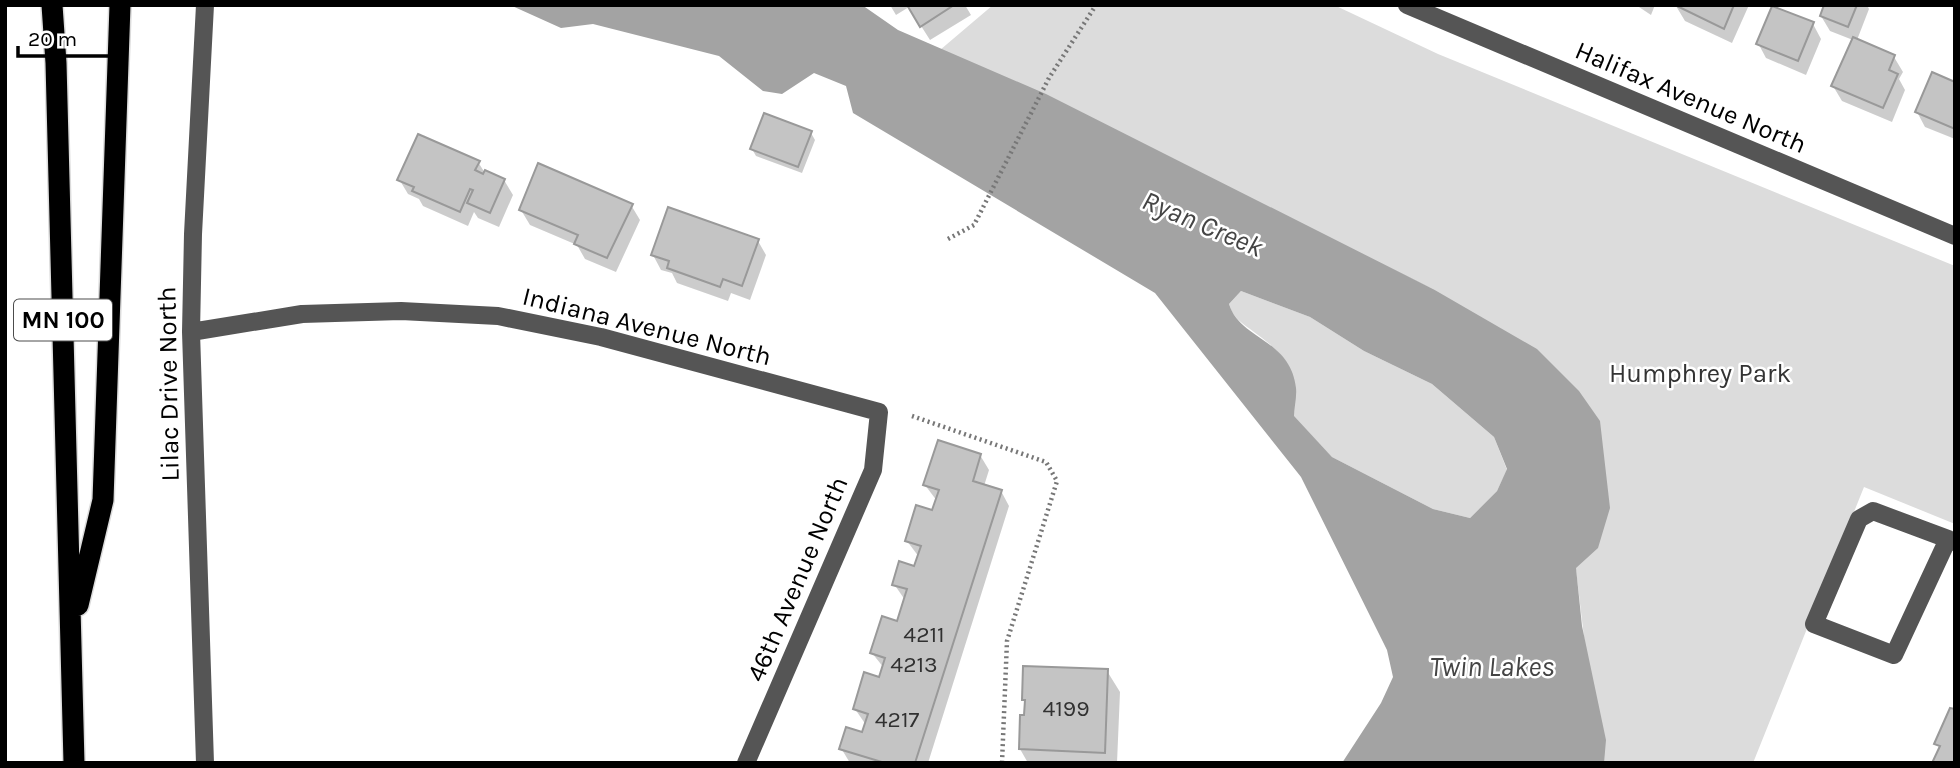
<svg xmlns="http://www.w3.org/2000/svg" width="1960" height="768" font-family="Karla,sans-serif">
<rect width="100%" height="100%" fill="#fff"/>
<path fill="#dcdcdc" d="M993,5H1334L1438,54L1955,266V524L1864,487L1753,763H1599L1574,553L1433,289L940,50Z
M1241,291L1310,317L1364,351L1432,384L1494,437L1507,470L1497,491L1470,518L1433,509L1332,457L1293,416C1298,366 1288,357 1250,329C1239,321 1233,317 1229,304Z"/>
<path fill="#a3a3a3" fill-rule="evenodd" d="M510,5H862L898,30L1046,94L1433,289L1537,349L1579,391L1600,421L1610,508L1598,548L1576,568L1582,626L1606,740L1604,763H1342L1381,703L1393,677L1387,650L1301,477L1155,293L853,113L846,86L814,73L782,94L763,91L719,56L593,24L561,28ZM1241,291L1310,317L1364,351L1432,384L1494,437L1507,469L1497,491L1470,518L1433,509L1332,457L1294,416C1294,408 1297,397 1296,388C1290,338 1240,340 1229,304Z"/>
<path fill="#0003" d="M890,5H965L971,15L930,40L909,7L896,15Z
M1636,5H1655L1651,15Z
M1749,5L1732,43L1685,21L1676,6Z
M1826,5H1867L1869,9L1857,40L1894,57L1903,72L1899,79L1905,90L1892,122L1842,101L1833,86L1853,40L1830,31L1821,16Z
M1813,24L1821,39L1806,75L1766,58L1758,43Z
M1955,84V139L1925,127L1917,112Z
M811,133L815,140L802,173L756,156L752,149Z
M478,162L485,173L504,180L513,195L499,227L478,218L474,212L468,226L423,206L419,199L408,194L399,179Z
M631,205L640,220L616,272L585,259L577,245L530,225L521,210Z
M758,241L766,255L750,300L731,293L728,301L677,283L672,273L661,270L653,255Z
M980,455L989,470L984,486L1001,491L1009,506L928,763H850L841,748L863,734L866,725L855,709L881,679L884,668L872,653L898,623L905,600L894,584L915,568L919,557L907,541L933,512L937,501L925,485Z
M1107,671L1120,692L1117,763H1028L1020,749L1026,717L1024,700Z"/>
<path fill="#c4c4c4" stroke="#999" stroke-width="2" d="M907,5H954L920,27Z
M1675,5H1734L1724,29Z
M1824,5H1857L1848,27L1820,16Z
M1772,6L1814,22L1798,61L1756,44Z
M1853,37L1895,55L1889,70L1898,74L1883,108L1831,86Z
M1932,72L1955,82V129L1915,112Z
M764,113L812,131L798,167L750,149Z
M418,134L480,161L475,170L483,174L485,170L505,179L490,213L467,203L473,190L470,189L460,212L412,191L414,187L397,180Z
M538,163L633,204L607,258L574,244L578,235L519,210Z
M668,207L759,239L742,286L723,279L720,287L667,268L669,261L651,255Z
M938,440L981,454L973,481L1002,490L915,763H885L839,749L846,727L862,732L868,714L853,709L864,672L879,677L885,658L870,653L882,616L897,621L907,589L892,585L899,561L914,566L921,546L905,541L916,505L932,510L939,490L923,485Z
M1023,666L1108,669L1105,753L1019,749L1020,715H1024L1025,700H1022Z
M1950,708L1955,709V763H1932L1940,746L1934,744Z"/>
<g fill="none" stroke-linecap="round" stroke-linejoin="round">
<g stroke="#dbdbdb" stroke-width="24">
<path id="highway" d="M52,5L56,63L74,763
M78,605L103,500L120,5"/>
</g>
<path stroke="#777" stroke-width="4.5" stroke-dasharray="2 3.5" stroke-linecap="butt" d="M948,239L974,225L1049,78L1096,5
M912,416L1046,462L1057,481L1007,641L1002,763"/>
<path stroke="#555" stroke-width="18" d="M1407,5L1955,236
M191,332L302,314L401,311L498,316L601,337L879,412L873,470L746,763
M1948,539L1894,655L1814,624L1859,519L1873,511L1948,539L1955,542
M205,763L191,332L193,234L205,5"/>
<use href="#highway" stroke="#000" stroke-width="21"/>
</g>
<g text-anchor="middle" stroke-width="5" stroke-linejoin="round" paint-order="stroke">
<g font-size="23" fill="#313131">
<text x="924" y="642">4211</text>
<text x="914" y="672">4213</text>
<text x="1066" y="716">4199</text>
<text x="897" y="727">4217</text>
</g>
<rect fill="#fff" stroke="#4c4c4c" stroke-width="2" x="14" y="299.5" width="98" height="41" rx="5"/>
<g font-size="24" font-weight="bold" fill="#000">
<text x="63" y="328">MN 100</text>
</g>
<g font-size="26" fill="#000" stroke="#fff">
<text transform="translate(1691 97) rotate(23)" y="9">Halifax Avenue North</text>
<text transform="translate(647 326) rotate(14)" y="9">Indiana Avenue North</text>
<text transform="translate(168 384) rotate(-91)" y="9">Lilac Drive North</text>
<text transform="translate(797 579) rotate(-67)" y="9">46th Avenue North</text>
</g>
<g font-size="26" fill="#333" stroke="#fff">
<text x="1700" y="382">Humphrey Park</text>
</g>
<g font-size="28" font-style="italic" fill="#444" stroke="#fff">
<text transform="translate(1203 223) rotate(23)" y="10">Ryan Creek</text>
<text x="1492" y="676">Twin Lakes</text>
</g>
</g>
<rect width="1960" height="768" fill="none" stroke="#000000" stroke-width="14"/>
<path d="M18 46v10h96v-10" fill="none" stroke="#000000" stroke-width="3.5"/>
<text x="28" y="46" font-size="21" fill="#000000" stroke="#ffffff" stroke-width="5" paint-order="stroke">20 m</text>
</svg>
